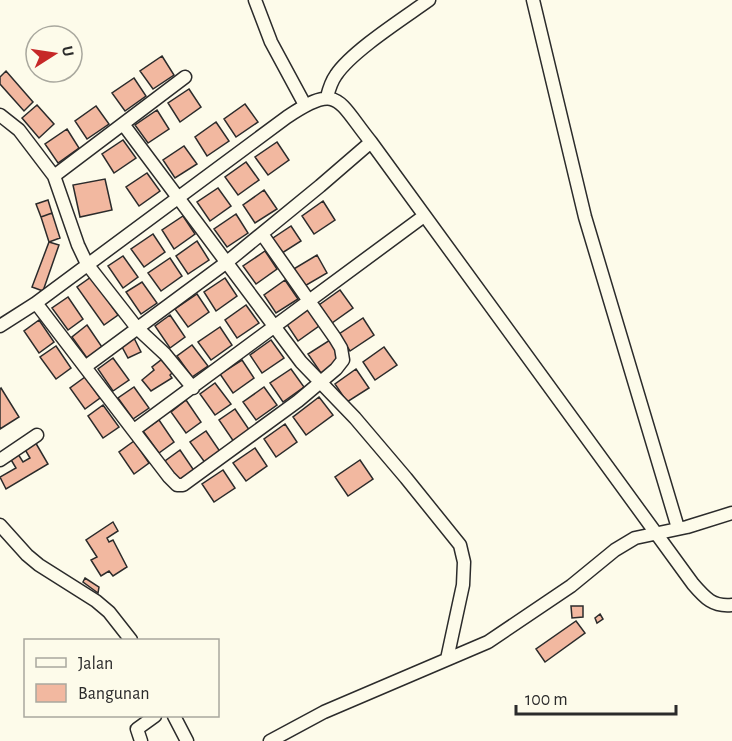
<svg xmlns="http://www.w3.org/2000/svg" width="732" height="741" font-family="'Alegreya Sans',sans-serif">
<rect width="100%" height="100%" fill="#fdfbea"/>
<path fill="#f2b8a0" stroke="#2b2b2b" stroke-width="1.5" d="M162,56L174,75L153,89L140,71Z
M6,71L33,102L24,111L0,84V77Z
M134,78L146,96L125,111L112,93Z
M189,89L201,107L180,122L168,103Z
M245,104L258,122L236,137L224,119Z
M37,105L54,124L39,138L22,118Z
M96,106L109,124L87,139L75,121Z
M157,110L169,129L148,143L135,125Z
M216,122L229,141L207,156L195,137Z
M67,129L79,148L58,163L45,144Z
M123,140L136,158L114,173L102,154Z
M277,142L289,160L268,175L255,157Z
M184,146L197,164L175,178L163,160Z
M246,162L259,180L238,195L225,177Z
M147,173L160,191L139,206L126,187Z
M105,179L112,210L80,217L73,185Z
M218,188L231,206L210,221L197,202Z
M264,190L277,209L255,223L243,205Z
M48,200L52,213L41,217L36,204Z
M323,201L335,220L314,234L302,216Z
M52,213L60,238L49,242L41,217Z
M236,214L248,233L227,247L214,229Z
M183,216L195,234L174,249L162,230Z
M291,226L301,241L279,255L270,240Z
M153,234L165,252L144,267L131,249Z
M197,241L209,260L188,274L176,256Z
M49,242L59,245L43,291L32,287Z
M265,251L277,269L256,284L243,266Z
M317,255L327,273L303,287L292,270Z
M123,256L138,277L123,288L108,266Z
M170,258L182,276L161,291L148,273Z
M91,277L118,315L104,325L77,287Z
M225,278L237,296L216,311L204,292Z
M285,280L298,299L276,313L264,295Z
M142,282L157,303L141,314L126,292Z
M340,290L353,308L332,323L319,305Z
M197,294L209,312L188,327L175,309Z
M68,297L83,319L68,330L52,308Z
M246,305L259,323L237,338L225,320Z
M307,308L319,326L298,341L286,323Z
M170,315L185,337L170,348L155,326Z
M363,318L374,335L350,351L339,334Z
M39,320L54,342L39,353L24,331Z
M87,325L102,347L87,358L72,337Z
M220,327L232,345L211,360L198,342Z
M134,338L141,352L128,358L121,345Z
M271,340L284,358L262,373L250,355Z
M330,340L342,358L321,373L308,354Z
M192,345L208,366L192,377L177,356Z
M56,346L71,368L56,379L40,357Z
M384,347L397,365L375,380L363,362Z
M113,358L129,380L113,391L98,369Z
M168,359L176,369L170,375L172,378L151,391L142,380L154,370L152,367L161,360L164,362Z
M242,360L254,378L233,393L220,374Z
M291,369L304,387L283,402L270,383Z
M356,369L369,388L347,402L335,384Z
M85,377L100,398L85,409L70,388Z
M215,383L231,404L215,415L200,394Z
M134,387L149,408L133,419L118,398Z
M264,387L277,405L256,420L243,402Z
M1,388L19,417L0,429V389Z
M319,397L333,415L306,435L293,417Z
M186,400L201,422L186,433L171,412Z
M103,405L119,427L103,438L88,416Z
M235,409L250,431L234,442L219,420Z
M159,420L174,442L159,453L143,431Z
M285,424L297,442L276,457L264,439Z
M206,431L221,453L206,464L190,442Z
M34,440L48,464L6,489L0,477L16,468L10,458L18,454L23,462L30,458L23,446Z
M134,441L149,463L134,474L119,452Z
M255,448L267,466L246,481L233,463Z
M180,450L195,472L180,483L165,461Z
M360,460L373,479L348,496L335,477Z
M223,470L235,488L214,502L202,484Z
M113,522L118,531L107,538L109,542L113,540L127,567L113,576L109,571L101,576L91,560L97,557L86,540Z
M85,578L99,587L98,593L83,582Z
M571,606H583V617L572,618Z
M600,614L603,619L597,623L595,618Z
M576,621L585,633L545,662L536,649Z"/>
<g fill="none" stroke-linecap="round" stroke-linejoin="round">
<g stroke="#2b2b2b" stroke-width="15">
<path id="minor" d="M255,0L271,42L305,105
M533,0L585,217L678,528
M327,97C329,89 331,82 336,75C352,51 404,18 429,0
M0,115L19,130L54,176L78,245L87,264L137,328L165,354L193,388
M123,124L301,362L355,418L406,478L460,545L464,562L463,585L447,659
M54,176L185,77
M36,303L169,477L177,485H183L298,401L336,369L343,360L341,348L335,338L262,234
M0,326L36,303L287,117C339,82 337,100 371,142L693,584C705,598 713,607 732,605
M85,367L227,262L320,186L371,142
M134,430L424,216
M0,460L37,435
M0,525L27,555L39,565L96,601L109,612L131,640
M174,716L187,741
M141,741L137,729L155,716
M270,741L324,712L488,642L571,586L615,550L635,538L687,527L732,513"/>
</g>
<use href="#minor" stroke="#fdfbea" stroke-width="12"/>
</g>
<rect x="24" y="639" width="195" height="78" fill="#fdfbea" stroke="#a9a89e" stroke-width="1.5"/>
<rect x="36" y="658" width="30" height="9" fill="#fdfbea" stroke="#a9a89e" stroke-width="1.5"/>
<text x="78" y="669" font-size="18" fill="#2b2b2b">Jalan</text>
<rect x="36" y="684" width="30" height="18" fill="#f2b8a0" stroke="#a9a89e" stroke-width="1.5"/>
<text x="78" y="699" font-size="18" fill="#2b2b2b">Bangunan</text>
<g transform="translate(54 54) rotate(78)"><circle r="28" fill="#fdfbea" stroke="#a9a89e" stroke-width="1.5"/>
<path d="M0-4.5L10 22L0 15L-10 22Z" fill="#c62828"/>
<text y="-9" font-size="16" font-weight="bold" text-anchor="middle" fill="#2b2b2b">U</text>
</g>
<path d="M516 705v9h160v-9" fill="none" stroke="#2b2b2b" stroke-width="3"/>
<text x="525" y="705" font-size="18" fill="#2b2b2b" stroke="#fdfbea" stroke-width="4.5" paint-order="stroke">100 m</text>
</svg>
